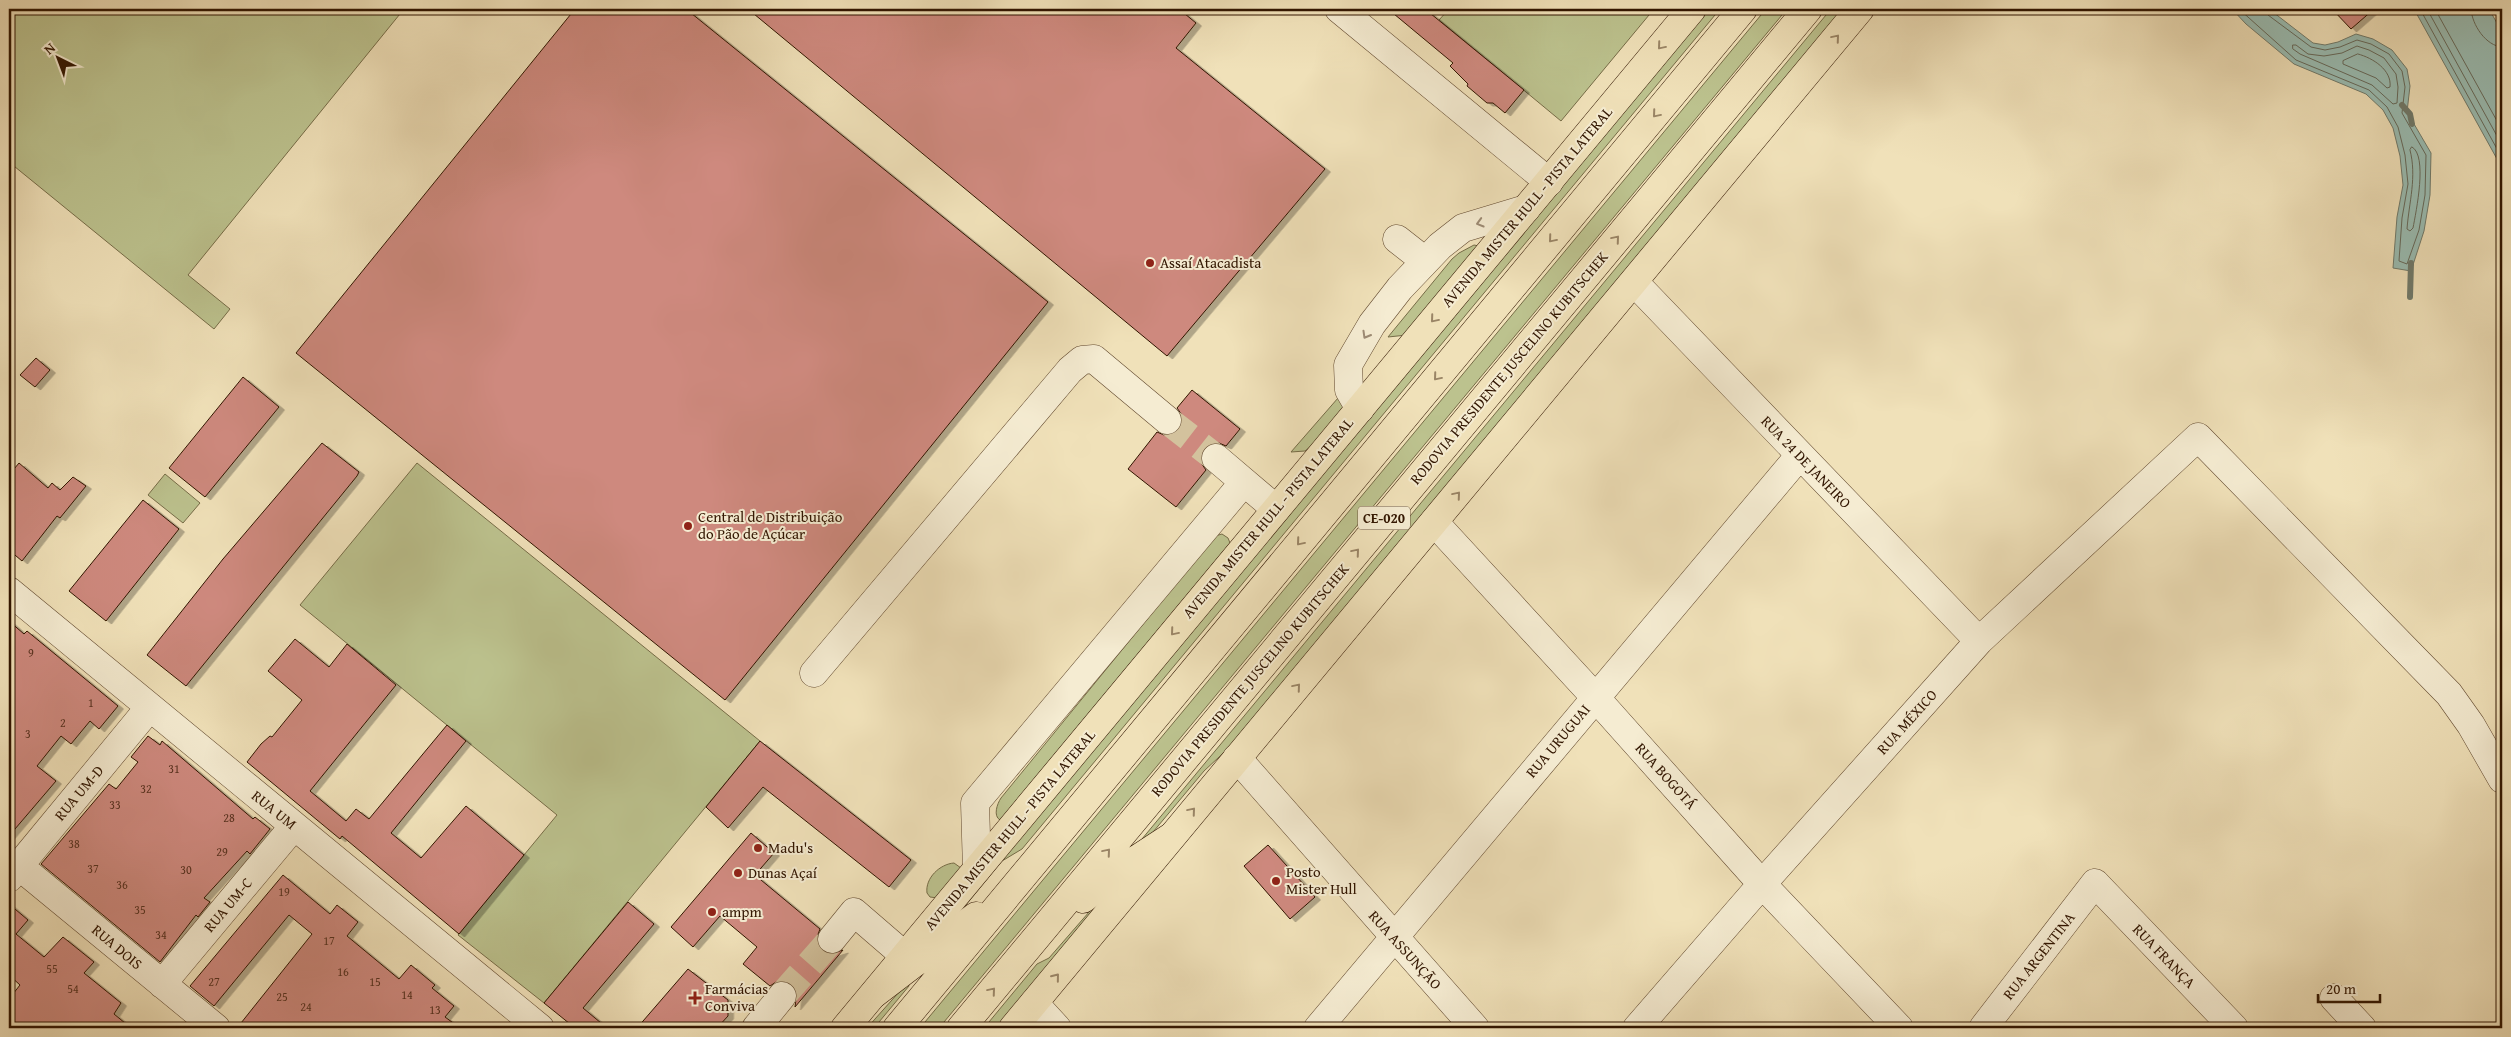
<svg xmlns="http://www.w3.org/2000/svg" width="2511" height="1037" font-family="'Gentium Book Plus',serif">
<defs>
<filter id="shadow"><feDropShadow dx="5.5" dy="3" stdDeviation="0" flood-color="#0004"/></filter>
</defs>
<rect width="100%" height="100%" fill="#f0e1b9"/>
<filter id="stains"><feTurbulence type="fractalNoise" baseFrequency=".004" numOctaves="4"/><feColorMatrix values="0 0 0 0 .2 0 0 0 0 .09 0 0 0 0 .02 0 0 0 .5 -.17"/></filter>
<radialGradient id="worn" r=".72"><stop offset=".6" stop-color="#630" stop-opacity="0"/><stop offset="1" stop-color="#630" stop-opacity=".3"/></radialGradient>
<path fill="#bcc28e" stroke="#766c47" d="M9,9H404L188,275L230,309L214,329L9,162Z
M1449,9H1654L1561,121L1439,20Z
M1705,9H1720L1022,849L1002,861L961,911L958,909Z
M1766,9H1787L939,1028H920Z
M1831,9H1847L1247,731L1204,771L1143,844L1137,845Z
M1474,245L1479,246L1407,335L1388,337L1452,259L1459,253Z
M1345,390L1349,402L1311,446L1305,451L1291,452Z
M417,463L760,741L544,1003L458,935L557,815L300,605Z
M165,474L200,503L183,523L148,495Z
M1222,534L1228,538L1230,543L1000,820C993,816 997,804 1001,798L1215,536Z
M954,863L961,868L938,898L930,897L927,893C925,878 940,864 954,863Z
M1103,896L1107,897L999,1028H984L1037,964L1049,958Z
M908,982L909,986L874,1028H867Z"/>
<path fill="#9abdb3" stroke="#707a6b" d="M2232,9H2269L2313,43L2325,45L2338,42L2356,34L2373,39L2392,50L2407,69L2410,86L2407,112L2431,153L2430,195L2424,231L2411,271L2393,268L2397,217L2403,185L2400,156L2393,128L2383,110L2366,94L2294,64L2246,24Z
M2414,9H2489L2502,32V168Z"/>
<g fill="none" stroke-linecap="round" stroke-linejoin="round">
<path stroke="#66695a" stroke-width="1" d="M2239,9L2296,60L2369,90L2387,107L2398,127L2405,155L2408,184L2402,218L2399,261L2407,264L2419,230L2425,195L2426,155L2402,113L2405,87L2402,71L2389,54L2371,44L2357,40L2340,47L2325,50L2311,47L2268,15L2266,9
M2420,9L2502,158
M2427,9L2502,145
M2435,9L2502,130
M2471,9C2472,25 2486,46 2502,47
M2293,45H2296L2308,54L2324,56L2342,53L2357,46L2369,50L2384,58L2396,74L2398,87L2397,103L2393,104L2372,85L2300,54L2293,49Z
M2358,54C2373,58 2392,70 2390,87L2387,88L2376,78L2343,64V61Z
M2412,147C2428,155 2416,212 2413,228L2410,231L2407,229C2409,202 2417,177 2410,150Z"/>
<path stroke="#707a6b" stroke-width="6" d="M2402,105L2410,114L2412,124
M2410,297L2411,263"/>
</g>
<path fill="#ce897e" stroke="#311500" filter="url(#shadow)" d="M575,9H686L1048,302L725,700L296,353Z
M748,9H1179L1196,23L1176,48L1325,169L1167,356Z
M1388,9H1425L1524,90L1505,113L1493,103H1487L1467,86L1468,84L1450,66L1453,63Z
M2332,9H2374L2351,29Z
M36,358L50,370L35,387L20,375Z
M243,377L279,407L205,497L169,468Z
M1192,390L1240,429L1226,446L1219,443H1211L1204,448L1201,456V463L1206,470L1176,507L1128,469L1157,432L1164,435H1172L1179,430L1182,423V415L1177,408Z
M322,443L359,472L357,476L186,686L147,655L223,559Z
M19,463L48,488L52,483L60,490L73,477L86,486L60,518L57,516L22,561L9,550V475Z
M143,500L179,529L106,621L69,591Z
M9,621L24,634L27,631L118,706L99,729L90,721L71,744L61,736L37,766L56,781L9,836Z
M295,639L329,667L347,644L396,685L310,791L346,821L356,809L369,819L447,725L466,741L391,833L421,858L466,806L524,855L459,934L342,836L340,839L247,762L261,744L270,736L272,737L302,700L268,671Z
M148,736L160,745L162,741L253,819L255,817L270,829L250,854L247,851L204,898L210,902L198,917L196,915L160,962L41,864L109,784L116,789L138,762L131,757Z
M760,741L911,860L889,887L763,787L728,828L706,807Z
M751,833L774,853L755,875L820,929L817,937L818,945L822,951L830,954L843,950L795,1007L797,991L792,984L784,981L776,982L770,986L743,964L757,947L720,916L693,947L671,927Z
M1268,845L1315,897L1290,919L1244,866Z
M283,875L330,914L337,905L358,922L347,936L399,979L411,965L435,985L432,988L454,1006L445,1017L460,1028H237L312,934L289,915L214,1006L190,986Z
M628,902L654,924L583,1008L607,1028H575L544,1003Z
M9,904L28,920L16,934L44,957L63,937L94,962L84,973L121,1003L114,1014L131,1028H9V999L20,985L9,975Z
M688,969L728,1000V1016L717,1028H637Z"/>
<g fill="none" stroke-linecap="round" stroke-linejoin="round">
<path stroke="#d3c29d" stroke-width="28" stroke-dasharray="28 14" stroke-linecap="butt" d="M1167,420L1216,458
M782,996L832,939"/>
<g stroke="#61482e" stroke-width="29">
<path id="minor" d="M1339,9L1549,182
M1397,239L1425,261
M1634,282L1979,641
M1360,409L1349,390L1348,365L1372,324L1400,288L1440,246L1463,228L1526,209
M1216,458L1276,509
M1434,522L1595,697L1762,884L1899,1028
M9,591L540,1028
M814,673L1070,370L1082,360L1094,359L1167,420
M1237,758L1475,1028
M19,866L216,1028
M977,869L975,803L1244,482
M9,878L150,707
M832,939L854,912L905,956
M162,984L294,826
M2334,998L2362,1028
M1034,1003L1057,1028
M756,1028L782,996
M1318,1028L1800,455
M1637,1028L1762,884L1979,641L2198,437L2449,694L2471,725L2502,779
M1983,1028L2095,883L2234,1028"/>
</g>
<g stroke="#311500" stroke-width="29">
<path id="major" d="M845,1028L1692,9
M1013,1028L1860,9"/>
</g>
<g stroke="#311500" stroke-width="29">
<path id="highway" d="M1083,899L1119,871L1171,837
M874,994L976,916
M897,1028L1743,9
M961,1028L1808,9"/>
</g>
<use href="#minor" stroke="#f5ecd2" stroke-width="28"/>
<use href="#major" stroke="#f0e1b9" stroke-width="28"/>
<use href="#highway" stroke="#f0e1b9" stroke-width="28"/>
</g>
<defs><path id="oneway-chevron" d="M-2-3.5L2.5 0L-2 3.5" fill="none" stroke-width="1.6" stroke-linecap="round" stroke-linejoin="round" transform="scale(1.25)"/></defs>
<g stroke="#9a8566">
<use href="#oneway-chevron" transform="translate(1836 38) rotate(-50)"/>
<use href="#oneway-chevron" transform="translate(1661 46) rotate(130)"/>
<use href="#oneway-chevron" transform="translate(1656 114) rotate(130)"/>
<use href="#oneway-chevron" transform="translate(1552 239) rotate(130)"/>
<use href="#oneway-chevron" transform="translate(1616 239) rotate(-50)"/>
<use href="#oneway-chevron" transform="translate(1434 319) rotate(130)"/>
<use href="#oneway-chevron" transform="translate(1437 377) rotate(130)"/>
<use href="#oneway-chevron" transform="translate(1457 495) rotate(-50)"/>
<use href="#oneway-chevron" transform="translate(1300 542) rotate(130)"/>
<use href="#oneway-chevron" transform="translate(1356 552) rotate(-50)"/>
<use href="#oneway-chevron" transform="translate(1174 632) rotate(130)"/>
<use href="#oneway-chevron" transform="translate(1297 687) rotate(-50)"/>
<use href="#oneway-chevron" transform="translate(1192 811) rotate(-50)"/>
<use href="#oneway-chevron" transform="translate(1107 852) rotate(-50)"/>
<use href="#oneway-chevron" transform="translate(1056 977) rotate(-51)"/>
<use href="#oneway-chevron" transform="translate(992 991) rotate(-50)"/>
</g>
<g stroke="#9d8b74">
<use href="#oneway-chevron" transform="translate(1480 223) rotate(164)"/>
<use href="#oneway-chevron" transform="translate(1366 335) rotate(120)"/>
</g>
<g fill="#8f2418" stroke="#f5ecd2" stroke-width="2">
<circle cx="1150" cy="263" r="5"/>
<circle cx="688" cy="526" r="5"/>
<circle cx="758" cy="848" r="5"/>
<circle cx="738" cy="873" r="5"/>
<circle cx="1276" cy="881" r="5"/>
<circle cx="712" cy="912" r="5"/>
<path d="M692.5 990.5h5v5h5v5h-5v5h-5v-5h-5v-5h5z"/>
</g>
<g text-anchor="middle" stroke-width="4" stroke-linejoin="round" paint-order="stroke">
<g font-size="12" fill="#583220">
<text x="31" y="657">9</text>
<text x="91" y="707">1</text>
<text x="63" y="727">2</text>
<text x="28" y="738">3</text>
<text x="174" y="773">31</text>
<text x="146" y="793">32</text>
<text x="115" y="809">33</text>
<text x="229" y="822">28</text>
<text x="74" y="848">38</text>
<text x="222" y="856">29</text>
<text x="93" y="873">37</text>
<text x="186" y="874">30</text>
<text x="122" y="889">36</text>
<text x="284" y="896">19</text>
<text x="140" y="914">35</text>
<text x="161" y="939">34</text>
<text x="329" y="945">17</text>
<text x="52" y="973">55</text>
<text x="343" y="976">16</text>
<text x="214" y="986">27</text>
<text x="375" y="986">15</text>
<text x="73" y="993">54</text>
<text x="407" y="999">14</text>
<text x="282" y="1001">25</text>
<text x="306" y="1011">24</text>
<text x="435" y="1014">13</text>
</g>
<rect fill="#f5ecd2" stroke="#6c563f" stroke-width="1" x="1358" y="506.5" width="52" height="23" rx="4"/>
<g font-size="14" font-weight="bold" fill="#311500">
<text x="1384" y="523">CE-020</text>
</g>
<g font-size="15" fill="#311500" stroke="#f5ecd2">
<text transform="translate(1527 207) rotate(-50)" y="5">AVENIDA MISTER HULL - PISTA LATERAL</text>
<text transform="translate(1509 368) rotate(-50)" y="5">RODOVIA PRESIDENTE JUSCELINO KUBITSCHEK</text>
<text transform="translate(1806 462) rotate(46)" y="5">RUA 24 DE JANEIRO</text>
<text transform="translate(1268 518) rotate(-50)" y="5">AVENIDA MISTER HULL - PISTA LATERAL</text>
<text transform="translate(1250 680) rotate(-50)" y="5">RODOVIA PRESIDENTE JUSCELINO KUBITSCHEK</text>
<text transform="translate(1907 722) rotate(-48)" y="5">RUA MÉXICO</text>
<text transform="translate(1558 741) rotate(-50)" y="5">RUA URUGUAI</text>
<text transform="translate(1666 776) rotate(48)" y="5">RUA BOGOTÁ</text>
<text transform="translate(79 793) rotate(-50)" y="5">RUA UM-D</text>
<text transform="translate(274 810) rotate(39)" y="5">RUA UM</text>
<text transform="translate(1010 830) rotate(-50)" y="5">AVENIDA MISTER HULL - PISTA LATERAL</text>
<text transform="translate(228 905) rotate(-50)" y="5">RUA UM-C</text>
<text transform="translate(117 947) rotate(40)" y="5">RUA DOIS</text>
<text transform="translate(1405 950) rotate(48)" y="5">RUA ASSUNÇÃO</text>
<text transform="translate(2039 956) rotate(-52)" y="5">RUA ARGENTINA</text>
<text transform="translate(2164 956) rotate(46)" y="5">RUA FRANÇA</text>
</g>
<g font-size="15" fill="#311500" stroke="#f5ecd2" text-anchor="start">
<text x="1160" y="268">Assaí Atacadista</text>
<text x="698" y="522">Central de Distribuição<tspan x="698" dy="17">do Pão de Açúcar</tspan></text>
<text x="768" y="853">Madu's</text>
<text x="1286" y="877">Posto<tspan x="1286" dy="17">Mister Hull</tspan></text>
<text x="748" y="878">Dunas Açaí</text>
<text x="722" y="917">ampm</text>
<text x="705" y="994">Farmácias<tspan x="705" dy="17">Conviva</tspan></text>
</g>
</g>
<rect width="2511" height="1037" fill="none" stroke="#f0e1b9" stroke-width="30"/>
<rect x="10" y="10" width="2491" height="1017" fill="none" stroke="#311500" stroke-width="2.5"/>
<rect x="15" y="15" width="2481" height="1007" fill="none" stroke="#311500"/>
<g transform="translate(58 58) rotate(318)" stroke="#f5ecd2" stroke-width="4" paint-order="stroke">
<path d="M0-4L9 19L0 12L-9 19Z" fill="#311500"/>
<text y="-8" font-size="14" font-weight="bold" text-anchor="middle" fill="#311500">N</text>
</g>
<path d="M2318 994v8h62v-8" fill="none" stroke="#311500" stroke-width="2.5"/>
<text x="2326" y="994" font-size="15" fill="#311500" stroke="#f5ecd2" stroke-width="4" paint-order="stroke">20 m</text>
<rect width="100%" height="100%" filter="url(#stains)"/>
<rect width="100%" height="100%" fill="url(#worn)"/>
</svg>
